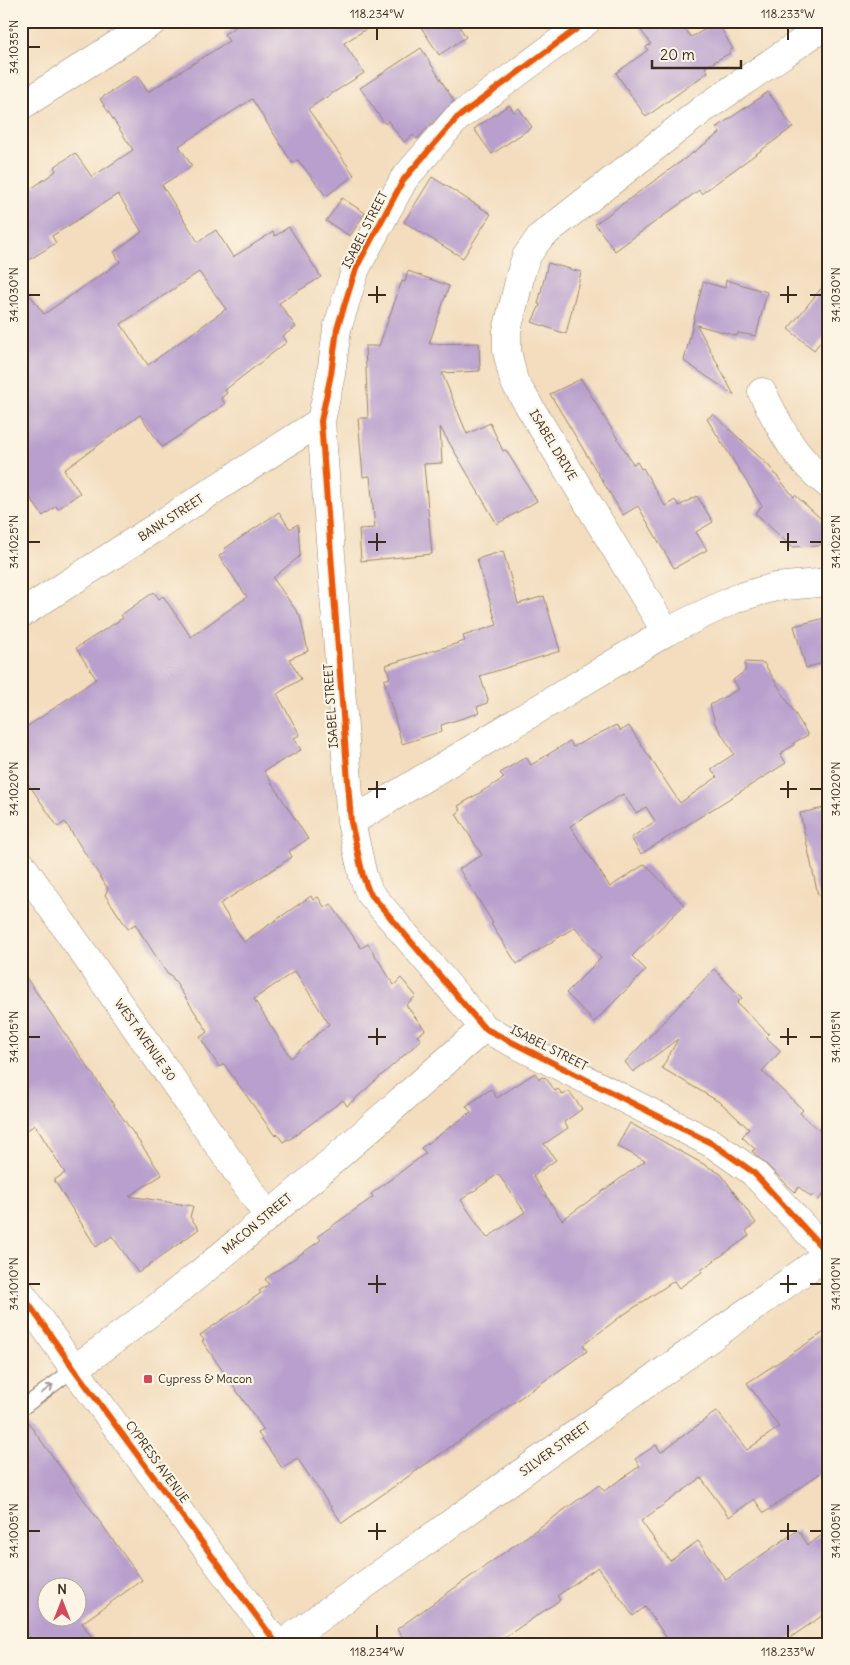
<svg xmlns="http://www.w3.org/2000/svg" width="850" height="1665" font-family="Delius,sans-serif">
<rect width="100%" height="100%" fill="#fcf5e5"/>
<filter id="ink" filterUnits="userSpaceOnUse"><feTurbulence type="fractalNoise" baseFrequency=".02" numOctaves="2"/><feDisplacementMap in="SourceGraphic" scale="10" xChannelSelector="R" yChannelSelector="G"/><feConvolveMatrix kernelMatrix="1 2 1 2 8 2 1 2 1" color-interpolation-filters="sRGB"/></filter>
<filter id="wash" filterUnits="userSpaceOnUse"><feTurbulence type="fractalNoise" baseFrequency=".0096" numOctaves="4" result="noise"/><feDisplacementMap in="SourceGraphic" scale="20" xChannelSelector="R" yChannelSelector="G"/><feGaussianBlur stdDeviation="1.12" result="paint"/><feColorMatrix in="noise" values="0 0 0 0 0 0 0 0 0 0 0 0 0 0 0 0 0 1.4 0 .05"/><feComposite in="paint" operator="in"/></filter>
<g filter="url(#wash)">
<rect width="100%" height="100%" fill="#f3ddbe"/>
<g id="blocks">
<path fill="#b89fcd" fill-rule="evenodd" d="M245,21H379L344,43L364,73L308,109L354,175L326,196L298,160L292,163L252,99L179,146L192,166L162,185L198,242L216,230L233,257L273,232L275,236L289,227L321,277L279,303L296,327L283,336L287,342L225,390L227,393L221,398L225,404L162,447L140,415L64,470L80,493L58,509L56,506L43,516L21,485V283L44,314L120,262L114,252L142,232L118,194L52,236L56,243L21,265V196L56,171L54,167L75,153L92,177L133,150L100,99L137,75L148,92L229,41L224,34ZM199,272L226,309L148,365L121,324Z
M417,21H456L466,37L439,55Z
M634,21H679L691,37L718,23L733,49L729,51L730,53L705,67L708,72L646,117L616,73L648,50L646,47L651,44Z
M421,48L454,101L417,139L413,135L404,142L388,121L385,124L360,88Z
M768,92L793,127L701,194L699,190L615,251L595,224L720,133L716,128Z
M509,105L514,112L519,108L532,127L492,154L474,129Z
M432,177L491,214L463,258L404,222Z
M342,198L365,213L350,236L326,221Z
M548,263L581,272L566,334L532,322L540,305L538,304Z
M408,271L449,286L429,344L479,343L480,371L442,373L467,434L490,423L503,451L506,450L537,501L497,524L440,427L442,463L424,464L432,554L361,561L359,529L375,528L370,476L363,477L358,418H368L365,346H379L402,281L405,282Z
M829,279V331L814,350L788,329Z
M726,280L767,292L756,336L738,333L737,336L697,325L734,395L684,361L703,282L725,288Z
M581,379L633,464L637,462L641,469L643,468L665,506L675,500L679,506L697,496L713,522L696,532L707,550L674,568L638,506L623,515L550,394Z
M713,414L768,465L794,497L795,495L829,526V535L819,546L792,547L755,513L762,506L707,419Z
M279,512L290,529L298,524L300,556L273,578L300,616L308,651L289,659L301,679L277,694L300,735L294,738L301,750L264,771L308,839L289,851L292,857L220,904L244,942L311,896L313,900L318,897L325,908L331,904L361,948L368,944L394,985L401,978L416,996L406,1005L425,1030L417,1036L421,1040L347,1106L343,1100L289,1140L288,1139L283,1142L277,1134L275,1136L224,1064L219,1067L200,1037L208,1032L170,974L168,975L135,924L128,929L105,895L108,889L65,822L58,827L21,773V731L96,679L76,648L123,618L121,615L154,592L159,599L163,596L191,637L247,597L219,556L226,551L224,549ZM295,971L329,1024L291,1058L254,999Z
M503,551L518,604L544,596L560,651L480,676L488,699L487,703L477,707L479,713L441,725L442,731L402,744L384,680L390,678L386,665L465,641L463,636L497,625L477,559Z
M829,617V661L806,668L794,626Z
M745,662L764,663L808,735L793,743L794,745L784,751L781,755L786,763L641,854L631,838L655,821L646,807L636,813L623,794L570,826L610,887L645,864L684,905L632,956L646,970L594,1022L566,993L601,958L575,927L517,964L491,924L493,923L459,869L482,855L456,814L461,810L458,806L504,778L500,773L526,757L531,765L570,741L573,747L616,725L620,731L629,726L680,803L717,777L711,769L734,754L715,723L710,705L739,689L733,680L745,671Z
M829,807V894L818,895L800,813Z
M714,969L742,998L737,1003L769,1034L766,1037L781,1051L762,1071L803,1110L800,1113L829,1139V1188L818,1200L813,1195L811,1197L799,1187L795,1192L752,1151L755,1149L742,1137L749,1129L721,1103L662,1068L678,1039L633,1072L625,1062Z
M21,970L162,1175L129,1196L193,1206L190,1217L199,1229L138,1273L112,1236L96,1247L54,1180L65,1173L35,1125L21,1134Z
M535,1073L539,1079L542,1077L546,1078L555,1091L558,1089L563,1095L569,1091L582,1109L564,1122L568,1128L544,1144L556,1160L533,1176L562,1220L645,1161L617,1146L630,1123L721,1174L756,1223L746,1231L749,1236L701,1270L702,1272L679,1288L674,1281L620,1317L583,1345L587,1351L342,1523L297,1458L282,1468L258,1433L264,1430L202,1341L204,1340L200,1335L261,1293L259,1291L269,1284L265,1279L321,1240L318,1236L373,1197L371,1194L426,1153L421,1148L471,1112L466,1106L491,1089L497,1098ZM498,1174L525,1212L487,1238L461,1200Z
M829,1329V1467L764,1513L754,1499L729,1517L701,1478L641,1521L670,1561L698,1541L726,1580L798,1530L808,1545L829,1530V1611L781,1644H671L645,1607L633,1616L598,1567L557,1596L560,1600L495,1644H407L397,1629L599,1485L604,1491L640,1466L635,1459L656,1445L661,1452L717,1411L747,1450L779,1427L747,1383Z
M24,1417L142,1580L82,1623L96,1644H35L21,1625V1418ZM48,1588H78V1618H48Z"/>
</g>
</g>
<g filter="url(#ink)">
<use href="#blocks" fill-opacity="0" stroke="#97846e" stroke-width="1"/>
<g fill="none" stroke-linecap="round" stroke-linejoin="round">
<g stroke="#97846e" stroke-width="16">
<path id="service" d="M21,1409L74,1369"/>
</g>
<g stroke="#97846e" stroke-width="29">
<path id="minor" d="M587,21L457,118L404,179L356,268L337,329L331,374L321,421L351,822L363,876L369,892L484,1028L713,1144L753,1172L829,1255
M762,392C782,431 793,457 829,485
M21,614L321,421
M666,632L737,598L775,587L829,582
M351,822L666,632L514,381L507,351V331L522,269L526,257L540,237L702,110L829,23
M21,864L268,1216
M74,1369C219,1267 350,1144 484,1028
M282,1644L828,1254"/>
</g>
<g stroke="#97846e" stroke-width="29">
<path id="tertiary" d="M21,106L154,21
M21,1293L74,1369L277,1644"/>
</g>
<use href="#service" stroke="#fff" stroke-width="14"/>
<use href="#minor" stroke="#fff" stroke-width="28"/>
<use href="#tertiary" stroke="#fff" stroke-width="28"/>
<g stroke="#fcf5e5" stroke-width="9">
<path id="cycleway" d="M587,21L457,118L404,179L356,268L337,329L331,374L321,421L351,822L363,876L369,892L484,1028L713,1144L753,1172L829,1255
M21,1293L74,1369L277,1644"/>
</g>
<use href="#cycleway" stroke="#e8590c" stroke-width="6"/>
</g>
<defs><path id="oneway-shaft" d="M-6 0H5M1.5-3L5.5 0L1.5 3" fill="none" stroke-width="1.6" stroke-linecap="round" stroke-linejoin="round" transform="scale(1.25)"/></defs>
<use stroke="#a79f9a" href="#oneway-shaft" transform="translate(47 1389) rotate(-37)"/>
</g>
<path fill="none" stroke="#3b2a1e" stroke-width="2" d="M377,28V40M788,28V40M28,47H40M377,286V303M788,286V303M28,295H40M368,295H386M780,295H797M810,295H822M377,533V551M788,533V551M28,542H40M368,542H386M780,542H797M810,542H822M377,781V798M788,781V798M28,789H40M368,789H386M780,789H797M810,789H822M377,1028V1045M788,1028V1045M28,1037H40M368,1037H386M780,1037H797M810,1037H822M377,1275V1293M788,1275V1293M28,1284H40M368,1284H386M780,1284H797M810,1284H822M377,1523V1540M788,1523V1540M28,1531H40M368,1531H386M780,1531H797M810,1531H822M377,1625V1638M788,1625V1638"/>
<rect fill="#d1495b" stroke="#fcf5e5" stroke-width="2" x="143" y="1374" width="10" height="10" rx="2.5"/>
<g text-anchor="middle" stroke-width="4.5" stroke-linejoin="round" paint-order="stroke">
<g font-size="12" fill="#3b2a1e" stroke="#fcf5e5">
<text transform="translate(365 230) rotate(-63)" y="4">ISABEL STREET</text>
<text transform="translate(553 445) rotate(59)" y="4">ISABEL DRIVE</text>
<text transform="translate(171 518) rotate(-33)" y="4">BANK STREET</text>
<text transform="translate(331 706) rotate(-94)" y="4">ISABEL STREET</text>
<text transform="translate(145 1040) rotate(55)" y="4">WEST AVENUE 30</text>
<text transform="translate(549 1048) rotate(27)" y="4">ISABEL STREET</text>
<text transform="translate(257 1224) rotate(-40)" y="4">MACON STREET</text>
<text transform="translate(555 1449) rotate(-36)" y="4">SILVER STREET</text>
<text transform="translate(157 1462) rotate(54)" y="4">CYPRESS AVENUE</text>
</g>
<g font-size="12" fill="#3b2a1e" stroke="#fcf5e5" text-anchor="start">
<text x="158" y="1383">Cypress &amp; Macon</text>
</g>
</g>
<rect width="850" height="1665" fill="none" stroke="#fcf5e5" stroke-width="55"/>
<g transform="translate(62 1602)"><circle r="24" fill="#fcf5e5" stroke="#afa495"/>
<path d="M0-4L9 19L0 12L-9 19Z" fill="#d1495b"/>
<text y="-8" font-size="14" font-weight="bold" text-anchor="middle" fill="#3b2a1e">N</text>
</g>
<path d="M652 60v8h89v-8" fill="none" stroke="#3b2a1e" stroke-width="2.5"/>
<text x="660" y="60" font-size="15" fill="#3b2a1e" stroke="#fcf5e5" stroke-width="4" paint-order="stroke">20 m</text>
<rect x="28" y="28" width="794" height="1610" fill="none" stroke="#3b2a1e" stroke-width="2"/>
<g font-size="12" text-anchor="middle" fill="#3b2a1e">
<text x="377" y="18">118.234°W</text>
<text x="788" y="18">118.233°W</text>
<text transform="translate(14 47) rotate(-90)" y="4">34.1035°N</text>
<text transform="translate(14 295) rotate(-90)" y="4">34.1030°N</text>
<text transform="translate(836 295) rotate(-90)" y="4">34.1030°N</text>
<text transform="translate(14 542) rotate(-90)" y="4">34.1025°N</text>
<text transform="translate(836 542) rotate(-90)" y="4">34.1025°N</text>
<text transform="translate(14 789) rotate(-90)" y="4">34.1020°N</text>
<text transform="translate(836 789) rotate(-90)" y="4">34.1020°N</text>
<text transform="translate(14 1037) rotate(-90)" y="4">34.1015°N</text>
<text transform="translate(836 1037) rotate(-90)" y="4">34.1015°N</text>
<text transform="translate(14 1284) rotate(-90)" y="4">34.1010°N</text>
<text transform="translate(836 1284) rotate(-90)" y="4">34.1010°N</text>
<text transform="translate(14 1531) rotate(-90)" y="4">34.1005°N</text>
<text transform="translate(836 1531) rotate(-90)" y="4">34.1005°N</text>
<text x="377" y="1656">118.234°W</text>
<text x="788" y="1656">118.233°W</text>
</g>
</svg>
